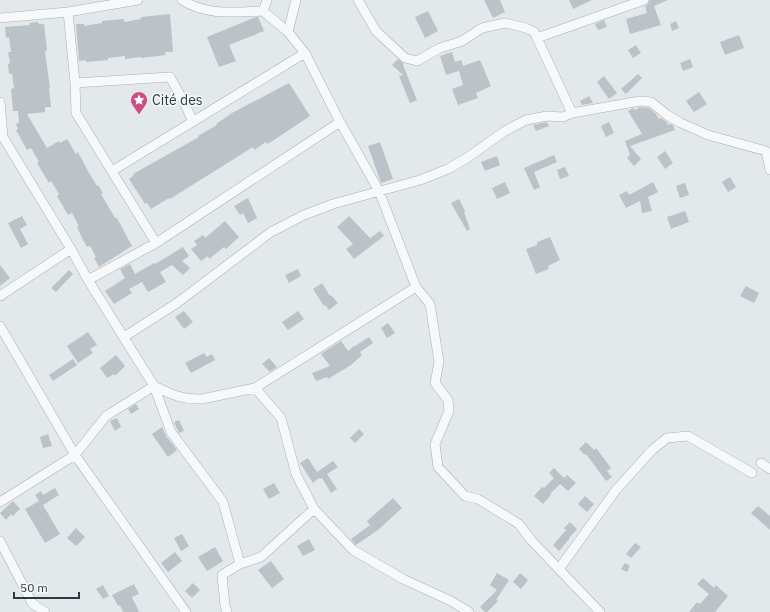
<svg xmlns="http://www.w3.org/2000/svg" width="770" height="612" font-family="'IBM Plex Sans',sans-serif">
<rect width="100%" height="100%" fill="#e3e8eb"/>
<path fill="#bbc3c8" d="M484,0H500L505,12L493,18Z
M569,0H592L573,9Z
M650,0H668L654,6L661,25L630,34L626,19L647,13L645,6L648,4Z
M428,11L438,31L425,38L415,17Z
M170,14L173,52H165L166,55L141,58V57L125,59V56L108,58V60L86,62V60L79,61L76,24H84V26L102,23V21L124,19V22L141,19V17Z
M256,17H258L264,31L229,45L236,61L219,67L207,37Z
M604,20L607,27L598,30L595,24Z
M676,21L679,28L672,31L670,24Z
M38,22L39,24H44L47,50L45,51L50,88H49L51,107H45V112L27,114L47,148L59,141L60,143L67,139L76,154L78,152L88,171L97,186L98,185L103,193L101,194L115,218H117L132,246L99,267L94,258L96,257L90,246L87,247L82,238L77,227L79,226L72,213L68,215L57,196L59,194L51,181L49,183L37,163L39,162L31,148L27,150L16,130L18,129L16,124L19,122L18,111H13L11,89L14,88L12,74H9L8,64L10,63L8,52H11L9,37L6,38L5,27L30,25L29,23Z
M739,35L744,48L725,55L720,42Z
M636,45L641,53L633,58L628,50Z
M452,52L455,62L461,60L463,66L480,60L491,86L476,93L478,98L458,105L452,89L463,85L459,71L446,75L440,56Z
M398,59L404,64L403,65L417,100L410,103L399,76L403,75L392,65Z
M690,59L693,67L683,71L680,63Z
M638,74L642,78L626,94L621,89Z
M604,76L617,93L609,99L597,82Z
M289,83L310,116L271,142L267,144L266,142L254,150L253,147L170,199L169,198L151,209L147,203L145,204L129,179L134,175L133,174L199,137L198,136L217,125L216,124L232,113Z
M699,92L707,104L694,112L686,101Z
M589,96L593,103L582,105L580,101Z
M640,107L649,108L656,114L659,119L661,118L667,122L668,125L670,124L673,125L675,130L630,146L641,159L634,166L627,158L630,155L625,141L642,134L628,111L633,108L635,110Z
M547,122L549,126L536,131L533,125Z
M609,122L614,133L606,137L601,126Z
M380,142L393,179L381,183L368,146Z
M665,151L673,163L665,169L657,157Z
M554,155L557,162L534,172L540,187L534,190L524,168Z
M497,156L500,165L485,171L481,162Z
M565,167L569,176L560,179L557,170Z
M730,177L736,187L728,192L722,182Z
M505,182L510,193L497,199L492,188Z
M653,182L658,192L648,197L652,211L642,213L640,201L626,208L619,195L627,191L629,195Z
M685,183L689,195L680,198L676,186Z
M248,198L257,218L248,223L243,213L240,215L234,206Z
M459,199L465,211L464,212L470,229L467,231L451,203Z
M685,211L689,222L671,229L667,217Z
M22,216L27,225L20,229L28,244L21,248L8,223Z
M349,216L370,238L380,231L384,236L354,259L346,249L353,244L337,227Z
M225,221L239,237L226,249L224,247L209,259L208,256L201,261L191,249L197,245L194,241L203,235L205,238Z
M550,237L560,260L548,266L549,269L536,274L526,249L537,245V242Z
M183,247L189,256L182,261L190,268L183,275L172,265L160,272L166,282L148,292L142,282L129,289L132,293L114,304L105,291L125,278L120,269L130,264L135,274L154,263L155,264Z
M0,265L10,278L0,286Z
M298,269L301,276L289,283L285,275Z
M69,270L73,274L56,292L51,288Z
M322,283L330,296L331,295L338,303L329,310L325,305L324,306L313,289Z
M746,286L759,293L754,303L740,296Z
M184,311L193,322L184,329L175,317Z
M298,311L304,319L288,330L282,322Z
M388,323L395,333L387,338L381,328Z
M88,332L97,345L90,349L93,353L78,363L67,346Z
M369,337L373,343L360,352L362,355L351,365L328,379L327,377L316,381L312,373L330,366L321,354L341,341L348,351L354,346H355Z
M204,353L207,357L212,354L215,360L191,373L185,363Z
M116,355L125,366L115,376L114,374L107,378L100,368Z
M269,358L277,367L270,372L262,364Z
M73,359L77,365L53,381L49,375Z
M136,404L139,409L131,414L128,409Z
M117,418L121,427L115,431L110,421Z
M179,420L184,431L179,433L174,422Z
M162,427L166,436L177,450L168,457L152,434Z
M359,429L364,434L355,443L350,438Z
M48,434L52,446L43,448L40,437Z
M586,442L594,450L596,448L611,468L607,471L612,477L606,481L586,454L585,455L579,449Z
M308,458L317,472L333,461L338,467L327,474L337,489L331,493L322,478L320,479L319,478L313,483L300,463Z
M554,468L564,478L567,475L576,483L568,491L560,484L550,494L551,495L543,504L534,496L542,487L544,488L554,478L549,473Z
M274,483L280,493L269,499L263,489Z
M55,488L59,495L43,505L60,534L45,543L25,509L39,501L35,495L41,491L43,495Z
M585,496L594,504L587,512L578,504Z
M393,498L402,508L378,530L356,545L351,539L370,525L367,521Z
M13,501L20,509L13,516L11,514L6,520L0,513Z
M758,506L770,516V530L751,513Z
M570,522L577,529L569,538H570L559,551L553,545L566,530L564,528Z
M76,528L85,537L76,546L67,538Z
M182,534L189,546L181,551L174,538Z
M309,539L315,550L303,556L297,546Z
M635,543L641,547L631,558L626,554Z
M215,547L223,561L207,571L198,557Z
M175,552L182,561L168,572L161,563Z
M271,561L284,579L272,588L258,570Z
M625,563L630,566L627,572L621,569Z
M497,573L509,580L496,600L498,601L487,612H485L480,607L497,590L490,585Z
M520,573L528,580L521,589L513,582Z
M703,578L714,588L716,585L728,596L715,612H689L697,602L700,604L709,594L697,584Z
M193,583L200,590L192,598L185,591Z
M134,584L139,594L132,597L139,612H123L120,605L118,606L112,595Z
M103,585L109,596L103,599L96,589Z"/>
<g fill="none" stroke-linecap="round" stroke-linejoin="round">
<g stroke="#a8b1b5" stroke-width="10">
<path id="street" d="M182,0C207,16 235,12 263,11L267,0
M358,0L376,31L405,58L417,61L440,48L462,41L482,28L505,23L526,28L534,32L537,38L644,0
M263,11L288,32L305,53L340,122L379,191L416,287L430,304L439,362L435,383L448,400L449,411L435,444L438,467L465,496L478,499L519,524L531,540L600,612
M68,12L75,83L76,113L156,243
M0,18L68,12L138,0
M288,32L296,0
M537,38L572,113
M75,83L170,77L184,102L193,122
M0,102L3,137L71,249L88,280L154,386L171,432L223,502L240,564L222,575L225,606L227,612
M112,171L305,53
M88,280L156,243L340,122
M0,296L71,249
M0,326L75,455L186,612
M124,337L177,303L271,232L304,215L333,204L420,180L448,169L467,158L505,131L526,120L547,116L563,117L572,113L640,101L651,102L667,115L681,123L708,135L766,151L770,170
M154,386C171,394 182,400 202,399L255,388L416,287
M255,388L281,418L296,474L314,509L353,550L403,579L451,601L469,612
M761,463L770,469
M0,502L75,455L106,416L154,386
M0,541L32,603L45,612
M240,564L261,557L314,509
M559,569L616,490L652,450L667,438L688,436L752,473"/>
</g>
<use href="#street" stroke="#f6f8f9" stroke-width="9"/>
</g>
<defs>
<g id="sight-pin" transform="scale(0.9)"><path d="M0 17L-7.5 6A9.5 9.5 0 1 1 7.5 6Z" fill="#cb4e84" stroke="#f3f7f8"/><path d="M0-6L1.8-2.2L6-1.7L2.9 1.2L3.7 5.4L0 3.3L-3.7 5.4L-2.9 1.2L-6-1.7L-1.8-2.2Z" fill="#fff"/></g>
</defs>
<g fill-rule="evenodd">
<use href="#sight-pin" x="139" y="100"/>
</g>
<g text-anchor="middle" stroke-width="3.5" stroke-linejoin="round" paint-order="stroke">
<g font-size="14" fill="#2c3b43" stroke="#f3f7f8" text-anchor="start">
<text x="152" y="105">Cité des</text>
</g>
</g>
<path d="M14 592v6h65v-6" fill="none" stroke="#2c3b43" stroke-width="2"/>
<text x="20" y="592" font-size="12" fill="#2c3b43" stroke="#f3f7f8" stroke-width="3" paint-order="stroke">50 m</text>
</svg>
